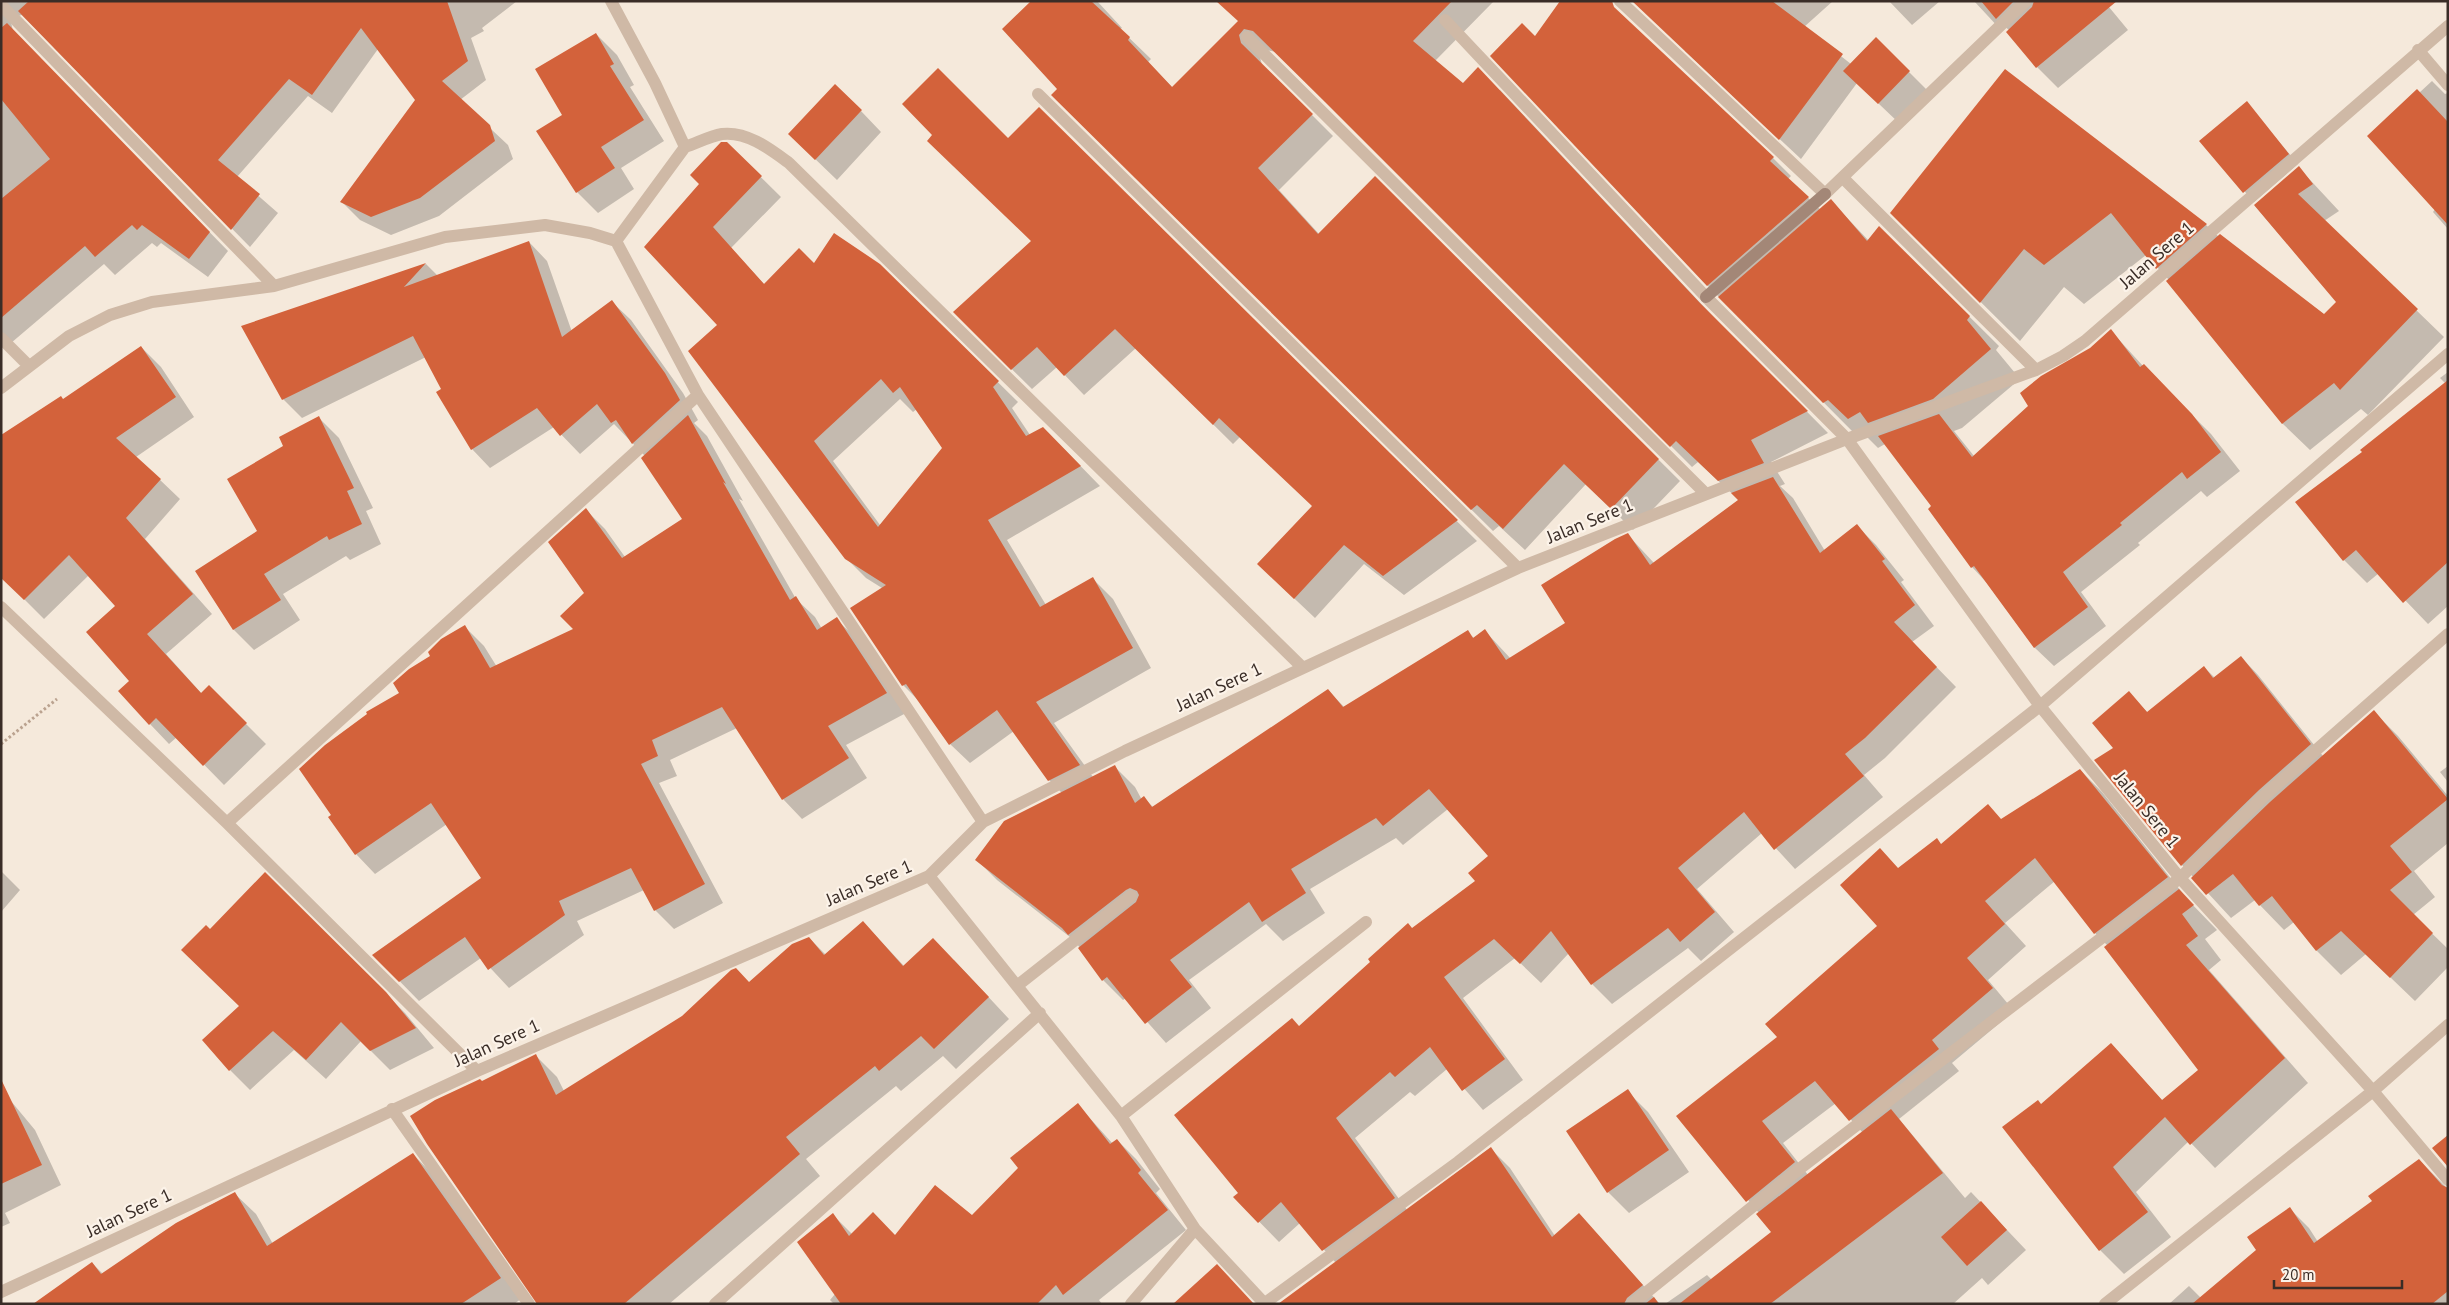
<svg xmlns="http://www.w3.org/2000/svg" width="2449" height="1305" font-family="'PT Sans',sans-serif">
<rect width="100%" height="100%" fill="#f5e9db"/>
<path fill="#0003" fill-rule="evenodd" d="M1,1H517L482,28L484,31L471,38L486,80L460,100L508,145L513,159L439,216L391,235L360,220L342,202L416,100L378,49L332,113L308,96L237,177L278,213L250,247L22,15L14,17L11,22L13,31L228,251L208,277L161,243L157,247L152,243L115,275L104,264L11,343L1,333Z
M1033,1H1097L1122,28L1120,29L1151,59L1148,62L1173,88L1240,22L1235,1H1494L1435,61L1463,85L1500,90L1722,326L1828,433L1771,462L1785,484L1780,486L1793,498L1825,551L1856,525L1876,545L1904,580L1901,582L1934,626L1912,642L1956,687L1885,758L1864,775L1883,797L1795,869L1762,833L1697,889L1734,932L1701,961L1688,948L1612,1004L1592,984L1569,953L1541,983L1515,958L1463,998L1523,1080L1483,1110L1447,1069L1415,1096L1410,1092L1355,1138L1407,1210L1490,1148L1510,1168L1555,1236L1579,1214L1660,1304H1294L1336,1263L1300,1223L1279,1242L1235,1197L1239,1193L1300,1027L1412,929L1476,881L1490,856L1448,809L1403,845L1396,838L1310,889L1325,913L1283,941L1266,924L1189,980L1211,1008L1166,1043L1126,998L1123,1000L1103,980L1075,941L997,880L977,860L1062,793L1049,780L1014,731L970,763L950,744L921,703L903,685L882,588L866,578L846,558L719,325L700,184L726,143L781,197L731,248L765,285L814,265H879L1018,402L1012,408L1030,435L1063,448L1100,486L1007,540L1046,605L1093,579L1113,599L1151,668L1054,723L1093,777L1115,767L1135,787L1142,800L1144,798L1153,807L1328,690L1345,708L1467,632L1474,638L1485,631L1511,659L1567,623L1628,535L1654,563L1739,500L1698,462L1692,467L1348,123L1276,52L1266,50L1260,57L1262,65L1333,136L1279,190L1319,234L1375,178L1680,481L1633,530L1586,484L1525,550L1499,526L1493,531L1053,95L1059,89ZM900,399L913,412L917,409L944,449L880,525L833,461Z
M1697,1H1833L1804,27L1851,64L1876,39L1930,93L1900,124L1857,83L1801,159L1685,51Z
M1889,1H1940L1912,25Z
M1974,1H2104L2128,30L2058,88L2037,67L2009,30L2004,26L2000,29Z
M596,34L617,55L634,85L630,87L664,141L621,168L634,189L598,213L577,192L564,115Z
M1535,38L1773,158L1791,176L1788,179L1821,210L1831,201L1869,241L1880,228L1999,346L1996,350L2020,379L1962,428L1954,431L1974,456L2111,331L2143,366L2211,434L2240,471L2207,497L2201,491L2138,543L2140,545L2081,592L2106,626L2054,666L2034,647L1987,583L1972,567L1930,509L1933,507L1885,444L1878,448L1859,429L1853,432L1707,285Z
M2005,71L2206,225L2219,237L2325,315L2337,302L2255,206L2299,168L2339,211L2324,221L2444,337L2368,415L2361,409L2310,450L2283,424L2168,282L2169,280L2146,255L2084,304L2064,287L2020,341L1891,213Z
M2432,81L2445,94L2448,93V229L2433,212L2435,209L2419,93Z
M2246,103L2298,164L2254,202L2200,141Z
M1039,109L1477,541L1404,595L1364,564L1315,618L1279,584L1313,506L1240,437L1233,444L1136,348L1084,395L1057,367L1032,389L954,312L1032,241L1008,140Z
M861,111L881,132L837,180L811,155Z
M529,242L547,261L572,332L612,302L631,320L683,393L698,420L694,423L707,436L743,501L739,499L796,599L815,617L822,629L836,619L856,638L906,713L846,745L867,778L802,819L783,799L737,728L670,760L677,776L659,783L723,903L674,929L655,910L644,890L577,921L584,935L509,988L481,958L419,1001L374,955L482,879L447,824L375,874L356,854L400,693L432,657L465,627L484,646L497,667L575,630L586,593V510L605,529L625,557L684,519L645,456L614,424L580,454L554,427L490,468L472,449L426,357L302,418L283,399L243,327L426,264L438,276Z
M141,347L161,367L194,417L136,457L180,499L145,539L212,614L166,654L202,694L209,687L266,744L224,785L177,737L169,744L150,724L131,681L117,606L89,575L44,619L1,576L64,400Z
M2448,372V606L2428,624L2379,573L2367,583L2344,560L2364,452L2445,383L2440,378Z
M319,418L339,438L373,508L366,511L381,544L350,560L346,556L283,594L300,620L254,650L234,630L197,571L258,531Z
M2241,657L2258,675L2323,756L2374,712L2398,736L2448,796V843L2414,871L2435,897L2413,915L2448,949V967L2415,1001L2366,954L2341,975L2317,951L2294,922L2284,930L2255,900L2231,918L2182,865L2115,748L2129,693L2148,713L2204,667L2215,678Z
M2448,766V782L2440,772Z
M2080,770L2102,792L2188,900L2217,930L2205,939L2221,960L2209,970L2308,1083L2215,1168L2189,1141L2136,1192L2171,1237L2124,1274L2100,1250L2042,1106L2111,1045L2163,1101L2200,1070L2107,945L2095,933L2055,881L2005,923L2026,946L1988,980L2014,1011L1952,1063L1959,1071L1899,1119L1965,1198L1971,1192L2026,1250L1988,1285L1982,1278L1953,1304H1665L1707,1275L1712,1280L1773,1232L1759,1213L1678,1116L1779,1038L1879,926L1899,869L1942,845L2002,820ZM1836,1103L1863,1133L1808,1175L1783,1143Z
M1,871L20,890L1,912Z
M265,874L405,1013L434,1048L390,1070L361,1041L326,1079L294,1050L250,1090L230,1070L240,1006L210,931Z
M863,922L904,966L954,960L1009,1019L956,1069L943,1056L901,1091L896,1086L806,1159L820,1176L669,1304H538L482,1083L536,1056L557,1077L564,1091L749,983L809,938L826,955Z
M1,1089L35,1130L61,1185L5,1213L10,1223L1,1227Z
M1627,1091L1648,1112L1689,1172L1629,1213L1608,1192Z
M1078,1105L1113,1144L1117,1140L1136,1159L1160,1189L1156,1193L1186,1230L1099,1300L1102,1304H834L830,1300L835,1294L833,1215L852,1234L895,1236L973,1217Z
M413,1154L433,1175L521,1299L514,1304H50L92,1263L103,1274L206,1207L235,1194L256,1214L273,1244Z
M2419,1160L2448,1189V1304H2169L2189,1286L2201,1298L2257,1251L2290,1209L2309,1228L2318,1242L2374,1202Z"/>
<path fill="#d3623b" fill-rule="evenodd" d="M29,1H447L468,61L442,81L490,125L495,141L420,198L371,217L340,202L415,100L361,28L312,95L289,79L218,160L260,194L231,230L18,11Z
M1031,1H1091L1130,37L1128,40L1172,87L1238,21L1216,1H1452L1413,41L1463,83L1478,67L1700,303L1808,411L1751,440L1764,463L1718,481L1676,441L1670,447L1325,102L1253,31L1244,29L1239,35L1241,43L1313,114L1258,168L1318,234L1375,176L1659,459L1611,509L1564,464L1503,529L1477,505L1471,510L1051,95L1057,89L1002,29Z
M1560,1H1612L1614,7L1774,157L1770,161L1809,197L1707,286L1490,56L1522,23L1535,36Z
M1632,1H1772L1843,54L1779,140Z
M1981,1H2014L1996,19Z
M2034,1H2117L2036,68L2006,32L2032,7Z
M7,23L210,232L189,259L142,225L137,230L132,225L95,257L85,246L1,318V199L50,159L1,99V28Z
M596,33L614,64L610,66L644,120L601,147L615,168L576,193L536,131L562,115L535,69Z
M1876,37L1910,71L1878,104L1843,71Z
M938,68L1008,138L1039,107L1458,520L1383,576L1344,545L1294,599L1257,564L1312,506L1219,418L1213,425L1115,329L1064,376L1037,347L1011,370L953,312L1031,241L927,141L932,135L902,104Z
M2005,69L2207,224L2156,269L2111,213L2044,265L2024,249L1980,303L1890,213Z
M835,84L862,110L815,160L788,134Z
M2417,89L2448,122V225L2367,136Z
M2247,101L2289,154L2243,193L2199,141Z
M721,142H727L762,176L713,227L764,284L799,248L814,263L834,233L880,264L999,381L993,387L1026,436L1043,427L1081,466L988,520L1040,607L1093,577L1133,648L1036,702L1080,765L1048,781L997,710L949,745L906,684L902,686L850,608L886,585L845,559L688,351L717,325L644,247L699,184L690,175ZM881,379L893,393L900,387L942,448L878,527L814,441Z
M2299,166L2313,184L2298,194L2418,309L2340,390L2334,383L2282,424L2166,281L2220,234L2324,314L2336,302L2254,205Z
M1831,199L1867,241L1879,226L1970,316L1967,320L1991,349L1933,399L1868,423L1860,412L1848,419L1828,400L1823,403L1718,297Z
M529,241L562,337L612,300L665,373L680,400L632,444L616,420L611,423L597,404L560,436L537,408L471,450L436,392L441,389L413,336L282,400L241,326L426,263L404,287Z
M2111,329L2140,367L2144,364L2192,414L2221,452L2187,479L2182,472L2120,523L2122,525L2063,572L2088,607L2034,648L1974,566L1971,568L1928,509L1931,506L1878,436L1939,414L1972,457L2028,406L2020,393L2041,376L2090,348Z
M141,346L176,397L116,438L161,479L126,518L193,594L147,634L201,693L209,685L247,723L203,766L156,718L149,725L118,691L129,681L86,632L115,606L69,555L24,600L1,578V435L61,396L63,399Z
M2448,380V562L2403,603L2356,550L2343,561L2295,502L2362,452L2360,450Z
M688,415L726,484L723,482L790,600L796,596L817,630L837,617L887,693L828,726L849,758L782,800L722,707L652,740L658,756L641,764L705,884L654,911L631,868L559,901L565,915L488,970L465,937L399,982L372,955L481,878L431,803L355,855L328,817L331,815L299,769L325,745L367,714L366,712L399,693L393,683L409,669L430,656L428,652L441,639L465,625L490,668L573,629L560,616L584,593L548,542L586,508L622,558L682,519L641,458Z
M319,416L354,488L347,491L362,524L329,540L327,536L264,574L281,600L233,630L195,571L257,531L227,479L283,446L279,437Z
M1773,477L1820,553L1857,524L1885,559L1882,561L1915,605L1894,622L1937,667L1865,738L1845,754L1864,776L1774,850L1744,812L1678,868L1715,912L1680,942L1668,928L1591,985L1551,931L1520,964L1494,939L1444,977L1505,1059L1462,1091L1430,1047L1395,1077L1390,1072L1336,1118L1395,1198L1322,1251L1281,1202L1258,1223L1233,1197L1238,1193L1174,1115L1292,1018L1299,1026L1370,962L1368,959L1408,923L1412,928L1475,881L1468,873L1488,856L1429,789L1383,826L1376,818L1291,869L1306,893L1262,922L1249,902L1170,960L1192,987L1145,1024L1107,977L1102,981L1078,948L1136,902L1139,895L1137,891L1130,888L1126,890L1068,935L1062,928L975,860L1004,821L1115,765L1135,803L1144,796L1152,807L1328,689L1343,707L1468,630L1473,638L1485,629L1506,660L1565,623L1541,585L1615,539L1628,533L1650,565L1738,500L1731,493Z
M2241,656L2311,744L2259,790L2181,866L2094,760L2113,748L2092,723L2129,691L2147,712L2204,666L2213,678Z
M2374,710L2448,799L2390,846L2412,872L2390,890L2433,933L2390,978L2341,931L2316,951L2272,896L2259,906L2233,874L2206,895L2191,878L2270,802Z
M2080,769L2168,877L2094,934L2035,858L1985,901L2005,924L1967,958L1993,988L1932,1040L1939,1049L1849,1121L1815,1081L1762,1121L1795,1162L1746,1202L1676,1116L1777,1037L1765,1024L1877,926L1840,885L1880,848L1898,868L1937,838L1941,844L1988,804L2001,819Z
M265,872L386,992L416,1028L370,1051L341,1022L306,1060L273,1031L229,1071L202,1040L239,1006L181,950L206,925L210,929Z
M2179,889L2194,905L2182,914L2198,936L2186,945L2285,1058L2190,1145L2165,1117L2113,1167L2148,1212L2099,1251L2002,1127L2038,1100L2041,1104L2111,1043L2162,1100L2198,1070L2104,947Z
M863,921L903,966L933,938L989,997L934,1049L921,1036L879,1071L875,1066L786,1137L800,1154L624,1304H537L427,1144L410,1116L435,1100L480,1079L482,1081L536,1054L556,1095L682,1016L731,970L736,968L749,982L792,944L809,937L824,955Z
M1,1079L42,1165L1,1184Z
M1628,1089L1669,1150L1607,1193L1566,1131Z
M1078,1103L1110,1144L1117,1139L1141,1170L1138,1173L1168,1210L1063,1295L1056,1285L1037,1304H841L797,1242L833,1213L849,1236L873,1212L895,1235L935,1185L972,1215L1018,1168L1010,1158Z
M1891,1109L1943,1173L1770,1304H1679L1771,1232L1756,1214Z
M2448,1135V1167L2432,1148Z
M1491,1147L1552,1237L1579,1213L1643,1285L1627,1298L1624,1304H1278Z
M413,1153L501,1278L461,1304H33L92,1262L101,1274L176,1223L235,1192L267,1246Z
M2419,1159L2442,1185L2448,1188V1291L2432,1304H2192L2256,1250L2247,1237L2290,1207L2314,1243L2372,1201L2368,1196Z
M1981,1201L2007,1230L1967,1266L1941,1237Z
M1217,1264L1254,1304H1173Z
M1654,1297L1659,1304H1645Z"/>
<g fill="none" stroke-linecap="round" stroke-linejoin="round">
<path stroke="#bba390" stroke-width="3" stroke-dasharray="2.5 2.5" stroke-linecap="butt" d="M1,744L57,699"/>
<path stroke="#cfb9a6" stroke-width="12" d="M611,1L655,83L685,147L616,241
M1620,1L1825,194L2026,1
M1,5L274,286
M1445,20L1706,297L1847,439L2040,706L2180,878L2373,1091L2448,1180
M1247,37L1706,494
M2418,50L2448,85
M1038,94L1518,568
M685,147C697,143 710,136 722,134C747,131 770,149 789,163L1302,667
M1843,178L2036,370
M1,338L29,366
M1,388L69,336L110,315L152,302L274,286L445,237L545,225L590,233L616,241L698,395L983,822
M1,607L227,823L477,1071
M227,823L698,395
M929,876L1121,1116L1195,1229L1265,1304
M1018,985L1131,896
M392,1109L529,1304
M1121,1116L1366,922
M1,1292L477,1071L929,876L983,822L1125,751L1518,568L1847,439L2036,370L2063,356L2085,341L2448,26
M1265,1303L1458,1162L2040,706L2448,354
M715,1304L1040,1013
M1131,1304L1195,1229
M1632,1304L1798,1170L2180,878L2264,796L2448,634
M2105,1304L2373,1091L2448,1025"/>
<path stroke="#a38777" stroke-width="12" d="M1706,297L1825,194"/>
</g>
<g text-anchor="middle" stroke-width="4.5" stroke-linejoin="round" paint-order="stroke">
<g font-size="18" fill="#3a2d27" stroke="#fcf3e9">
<text transform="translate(2157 255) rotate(-41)" y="6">Jalan Sere 1</text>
<text transform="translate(1590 521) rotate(-22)" y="6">Jalan Sere 1</text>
<text transform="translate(1219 687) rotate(-25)" y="6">Jalan Sere 1</text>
<text transform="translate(2147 810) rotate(51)" y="6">Jalan Sere 1</text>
<text transform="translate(869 883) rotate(-23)" y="6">Jalan Sere 1</text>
<text transform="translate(497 1043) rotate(-24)" y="6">Jalan Sere 1</text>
<text transform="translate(129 1213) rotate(-25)" y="6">Jalan Sere 1</text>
</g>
</g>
<rect width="2449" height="1305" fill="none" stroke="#3a2d27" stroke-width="5"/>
<path d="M2274 1280v8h128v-8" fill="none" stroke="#3a2d27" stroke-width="2.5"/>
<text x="2282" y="1280" font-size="15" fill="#3a2d27" stroke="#fcf3e9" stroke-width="4" paint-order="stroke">20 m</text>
</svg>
